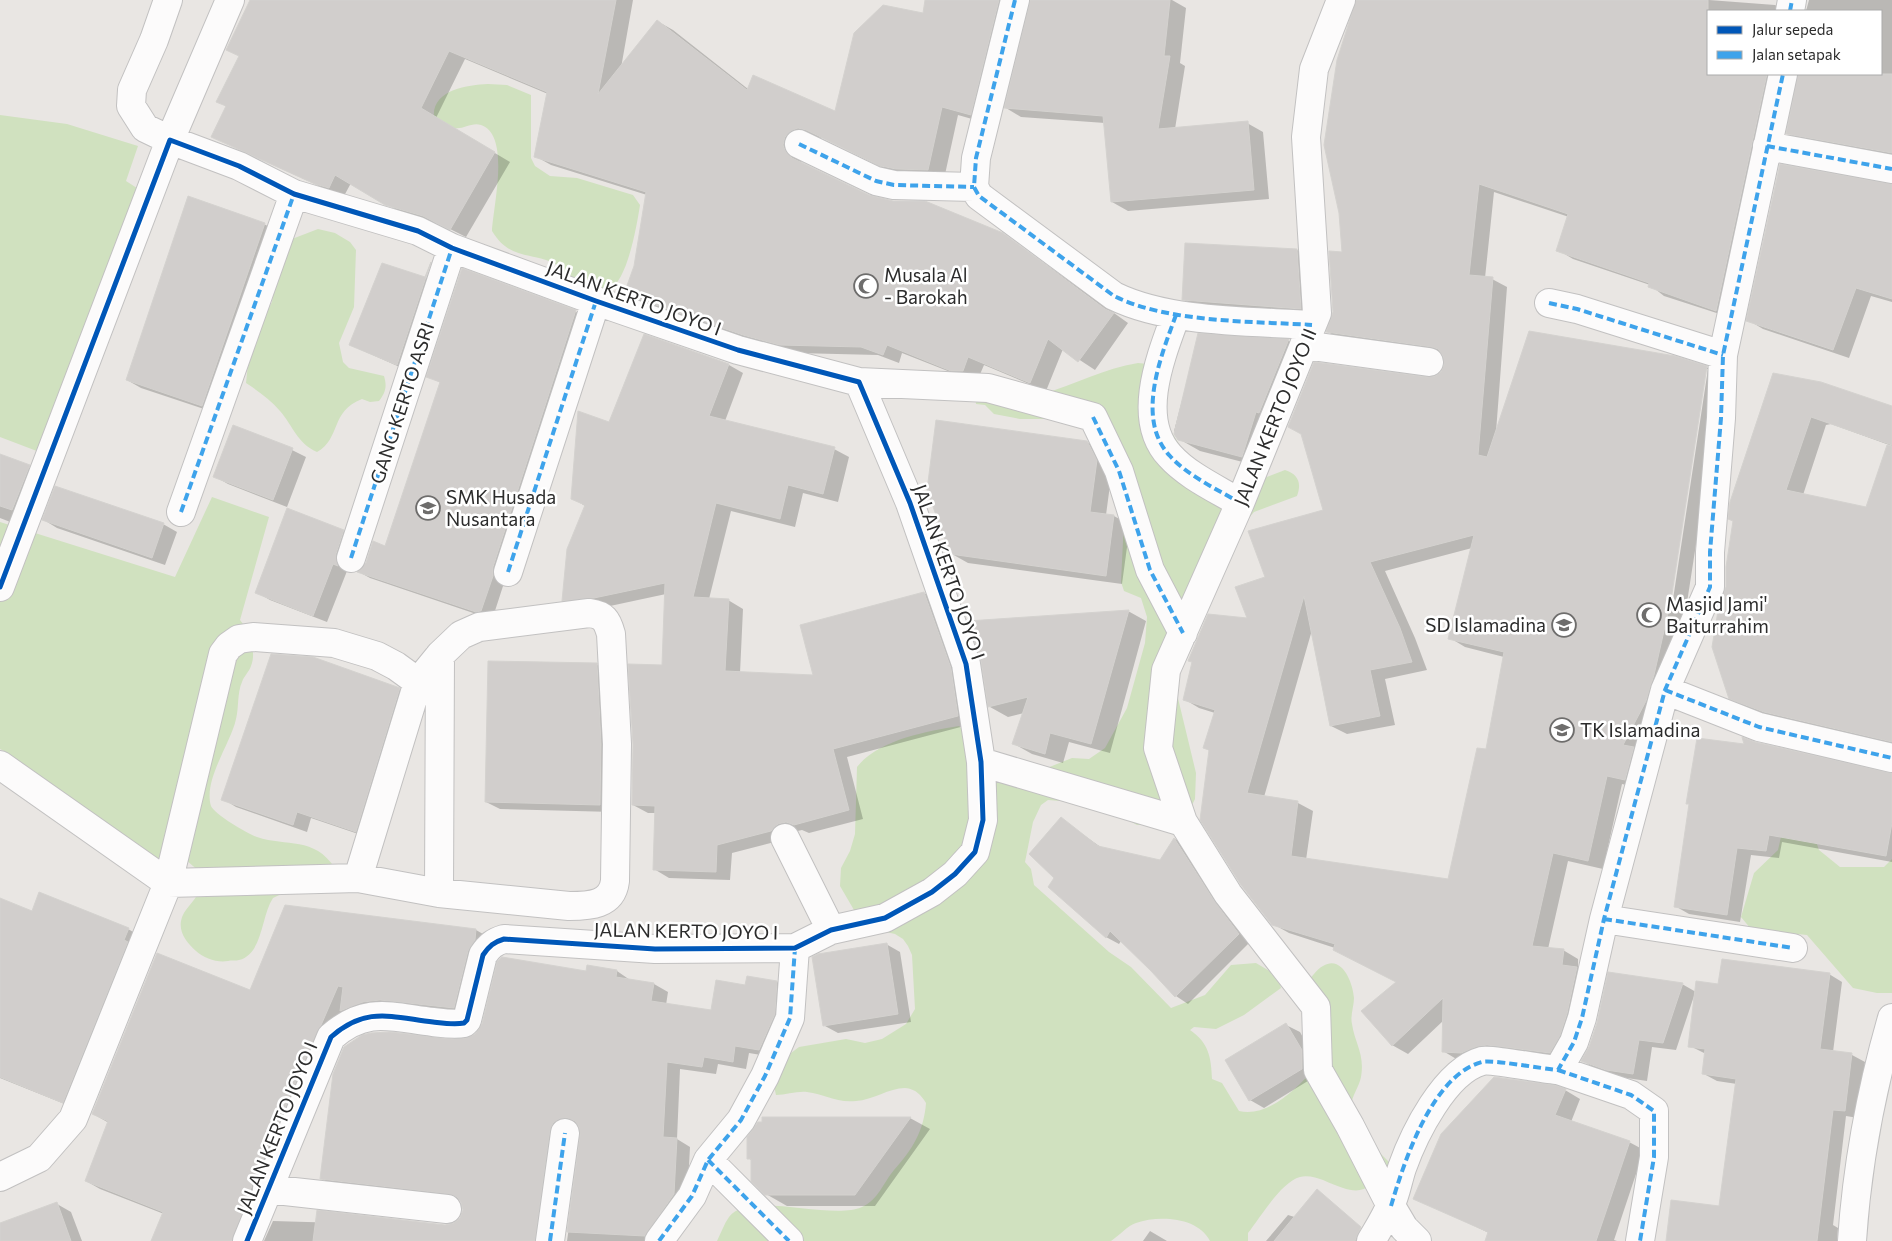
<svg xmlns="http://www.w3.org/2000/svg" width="1892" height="1241" font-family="Commissioner,sans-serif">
<rect width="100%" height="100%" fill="#e9e6e3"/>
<path fill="#d0e1bf" d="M488,84L507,85L531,95V158L535,166L550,176L577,178L633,195L640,205C637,224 628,280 609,290C601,294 584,288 576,284C568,279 563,268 554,263C528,252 509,259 492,231C493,207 511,135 481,125C471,122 463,130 454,128C448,127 440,121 434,118C431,90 467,85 488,84Z
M0,115L67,124L138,146L126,181L140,190L42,453L0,437Z
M318,229L335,233L350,242L356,250L354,307L339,343L343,362L349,368L384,376C387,386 386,392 379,401L370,402L362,399C330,411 341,439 317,452C297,443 293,426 280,411C270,399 258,391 246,383L250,345L272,302L276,273L292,239Z
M1138,363L1148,364L1169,428L1193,466L1223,485L1251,483L1285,470C1298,474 1302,483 1297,496L1254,512L1219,552L1189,625L1176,690L1196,773L1195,799L1191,807L1172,824L1145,825H1137L1117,814L1073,802L1048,800L1041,805L1033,822L1025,862L1031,869L1034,885L1109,952L1131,967L1171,1008L1205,995L1231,965L1256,963L1278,976L1281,988L1244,1015L1216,1029L1194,1027L1190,1030C1209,1043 1211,1057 1212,1079L1222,1083L1239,1111C1268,1118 1297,1088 1315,1068L1307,982C1312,977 1317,969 1323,966C1342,954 1353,983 1354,998C1354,1006 1350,1016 1352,1024C1355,1044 1365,1054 1361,1077C1359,1087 1352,1095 1351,1106L1369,1142L1392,1165C1363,1194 1362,1197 1323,1180C1317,1178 1308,1175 1300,1177C1281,1182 1260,1218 1248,1233V1241H1210C1198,1217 1159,1215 1136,1223C1128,1225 1119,1236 1111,1241H717C721,1233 724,1224 729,1217C749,1190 831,1221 862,1207C879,1199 883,1183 894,1170C912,1150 924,1131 926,1103C921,1095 916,1089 905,1088C889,1088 873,1100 856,1101C835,1103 825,1094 807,1092C797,1091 786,1095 776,1095L774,1086L791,1053L799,1047L846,1039L865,1043L882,1039L906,1024L915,1009L912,955L908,946L903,939L895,934L877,930L870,925L854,910L840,886L841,868L850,851L855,834L857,767C878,740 927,731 959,726L969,736L976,760L1047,768L1072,758L1089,759L1105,748L1127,708L1145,643L1147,617L1141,598L1124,591L1121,582L1124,520L1111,495L1112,469L1090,430L1047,419H1020L994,414L985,405L976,404L975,395C994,395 1024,399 1042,394C1075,385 1104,368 1138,363Z
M212,497L269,517L240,620C249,631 257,651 251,666C249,672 244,676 242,682C237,693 239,708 236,719C231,743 203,780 211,806C214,814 248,834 257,837C287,847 314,836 335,868L273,898C261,916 263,954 239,960C236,961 231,960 228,961C217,963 204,958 196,951C187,943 179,933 181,921C183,909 195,902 199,891C200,885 200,878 200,872L186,860L129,856L20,769L6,752L0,749V522L175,577Z
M1787,810L1810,824L1819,850L1840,867H1884L1892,859V993H1877L1853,988L1807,935L1751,929L1741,917L1754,873L1778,850Z"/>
<path fill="#0003" fill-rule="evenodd" d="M254,0H633L621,68L657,21L673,30L748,89L836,113L924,15L927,0H1018L986,123L958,115L944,179L898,175L823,138L815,137L799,154L801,163L869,196L1003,234L1128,323L1095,370L1063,349L1046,391L984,365L978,379H968L902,353L899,363L878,355L796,353L760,343L641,303L625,294L636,267L647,195L551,165L535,156L548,94L465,59L436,118L510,162L466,237L440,224L402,213L351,183L344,196L332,192L213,137L227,107L218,101L240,56Z
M1031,0H1172L1186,8L1180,63L1185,66L1175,129L1247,123L1263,132L1269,199L1128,211L1112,202L1105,123L1021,117L1006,108Z
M1358,0H1709L1775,5L1786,11H1708V74H1786L1732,318L1664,296L1650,285L1573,259L1558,250L1569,217L1494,192L1485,278L1492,279L1507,287L1496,432L1706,367L1722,376L1686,609L1640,788L1622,784L1603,869L1568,861L1548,949L1563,950L1578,959V969L1592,977L1565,1061L1458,1060L1443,1051L1444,1020L1408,1054L1392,1045L1397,982L1335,948L1289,933L1273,924L1210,751L1205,748L1215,713L1199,708L1184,699L1249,620L1266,578L1325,511L1427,379L1436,377L1442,373L1446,365L1444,354L1343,340L1328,332L1334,312L1343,253ZM1705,369H1708L1672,606H1669ZM1472,548L1450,638L1465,647L1504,657L1487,751L1449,881L1306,860L1313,811L1298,803L1264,797L1312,630L1331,726L1347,734L1395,725L1385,679L1427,670L1415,638L1385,571Z
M1809,0H1892V158L1803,142L1788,133L1798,74H1881V11H1806Z
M1892,185V302L1871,296L1849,358L1763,329L1748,320Z
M264,224L278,232L216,413L141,388L127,380Z
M1297,250L1317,262L1321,320L1203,311L1183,299Z
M383,264L426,279L432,264L444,271L411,372L350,345Z
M463,270L576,312L588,318L504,583L493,617L488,618L370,578L359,572L386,547L441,383L428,376Z
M1199,335L1289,341L1309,352L1262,467L1200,451L1179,439L1174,431Z
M644,336L729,365L743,373L725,421L834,449L849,457L838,502L803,493L795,527L731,511L709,599L728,600L743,609L740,673L815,676L924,593L939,602L972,724L847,757L863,819L809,833L802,830L793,832L786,839L732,853L730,880L669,878L654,869L656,813H648L633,805L663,666L666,594L610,606L578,608L564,600L585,506L572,498L610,424Z
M1774,375L1892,408V446L1831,424L1826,425L1803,495L1866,509L1892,488V746L1780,720L1746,707L1730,698L1727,588Z
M1087,442L1103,452L1112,470L1106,515L1114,516L1130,525L1122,584L968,563L952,554Z
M292,450L306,457L287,507L228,484L214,476Z
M0,455L43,474L23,527L0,518Z
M44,520L163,524L177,532L165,565L57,528Z
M343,531L357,539L349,562L351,573L347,571L327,622L270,600L256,592Z
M1128,611L1146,621L1110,753L1069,742L1063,763L1032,754L1014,744L1024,713L1008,717L990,707L983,661Z
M597,665L610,673L614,812L500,809L486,802Z
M399,689L413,697L370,838L311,818L307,832L236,807L223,799Z
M1755,743L1892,774V862L1782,842L1779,858L1751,855L1740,922L1689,914L1675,906L1746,745Z
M1061,819L1102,848L1160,861L1175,839L1187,847L1251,941L1188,1004L1176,996L1152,970L1121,941L1119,944L1106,937L1055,878Z
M0,900L33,913L128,929L142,937L77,1109L0,1078Z
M476,930L490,938L468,1015L355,1019L247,1241H206L228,1239L100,1189L86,1181L109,1123L93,1114L251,992Z
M886,944L900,952L911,1022L838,1033L825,1026Z
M617,971L630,980L654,984L668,992L666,1005L712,1011L746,987L777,982L790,990L773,1057L749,1053L746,1069L718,1064L716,1074L680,1069L677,1139L690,1147L687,1202L660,1241H567L582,1135L580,1125L573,1126L549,1241H264L273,1221L445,1226L453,1225L460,1219L464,1211L461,1200L335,1186L322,1179L452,1041L467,1040L588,973Z
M1829,974L1842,982L1833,1052L1852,1055L1865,1062L1858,1118L1846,1116L1833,1225L1838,1228L1837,1241H1667L1720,1208L1737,1084L1717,1081L1704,1074L1706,1054L1690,1046L1694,996L1676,1050L1652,1047L1647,1081L1620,1077L1596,1069L1583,1061L1682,984L1696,992L1720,986Z
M1286,1025L1300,1032L1315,1059L1316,1076L1264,1108L1250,1100Z
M1565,1090L1580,1099L1571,1122L1629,1142L1644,1150L1614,1240L1617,1241H1486L1489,1233L1447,1213Z
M763,1118H910L930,1129L875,1206H787L766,1194L752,1161L749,1158L763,1123Z
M57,1204L71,1212L82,1241H0V1224Z
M1288,1215L1356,1236L1364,1241H1266Z
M1150,1231L1167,1241H1143Z"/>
<path fill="#d1cecc" stroke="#d4d2cf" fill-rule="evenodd" d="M250,0H616L598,94L657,20L747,90L753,75L835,111L854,33L883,5L923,13L925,0H999L971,115L942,107L928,170L896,169L881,166L806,130L798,128L791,131L785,137L783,145L786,152L792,158L869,195L893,201H925L1003,233L1105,309L1114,313L1078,362L1048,339L1030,383L968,357L963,371H951L887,345L883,355L861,347L779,345L743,335L624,294L634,266L646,192L534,157L547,92L449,51L421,108L495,152L450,230L423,216L385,205L335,175L329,188L315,184L211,137L226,106L216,102L239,56L226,50Z
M1030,0H1170L1164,56H1170L1158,129L1248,121L1254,190L1111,202L1103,116L1004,108Z
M1356,0H1708V74H1767L1716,311L1648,287L1649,283L1556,251L1568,214L1479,184L1469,275L1493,277L1478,455L1487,457L1529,331L1675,356L1707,366L1671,600L1654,675L1646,701L1623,745L1634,747L1625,780L1607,776L1588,861L1553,853L1532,946L1564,949L1562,965L1577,967L1567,1014L1560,1036L1550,1053L1487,1045L1476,1047L1461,1053L1442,1052L1443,998L1392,1046L1361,1011L1396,982L1333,950L1335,944L1272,925L1241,885L1200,820L1209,750L1203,748L1215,710L1183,700L1192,662L1188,661L1208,614L1247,618L1235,587L1265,577L1248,531L1323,510L1301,434L1288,427L1314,362L1427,377L1435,376L1441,372L1444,365L1443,356L1438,349L1431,347L1326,332L1333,312L1329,251L1342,252L1339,213L1324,145L1337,60ZM1474,535L1448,639L1504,652L1486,749L1477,748L1448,879L1291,856L1298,801L1247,793L1304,596L1330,726L1380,716L1370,670L1412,662L1400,628L1370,562Z
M1798,74H1892V153L1786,134Z
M1780,164L1892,184V299L1856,288L1833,350L1746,321Z
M188,196L265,223L202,406L126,380Z
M1185,243L1297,249L1301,309L1182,300Z
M431,262L397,365L349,345L382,263L425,277Z
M462,268L576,310L493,567V576L481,611L476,612L357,572L366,563L373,541L385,546L440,382L426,377Z
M1198,333L1289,339L1259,413L1256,412L1242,457L1178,440L1174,434Z
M644,334L729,364L709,416L835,447L823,494L788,485L780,519L716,503L693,597L729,599L725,671L813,675L800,625L924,592L951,668L958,716L833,749L849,810L794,825L786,822L778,824L771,831L717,845L716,872L653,870L655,806L632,805L633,744L628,664L662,665L665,583L594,598L562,601L567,549L585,505L571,499L578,411L609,422Z
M1773,373L1821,382L1892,406V445L1811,417L1786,490L1866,507L1887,445L1892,446V742L1764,712L1729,699L1712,647L1719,605L1726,587V567L1733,521L1728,519L1730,502Z
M936,420L1087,441L1097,460L1090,512L1114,515L1106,576L950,554L927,490Z
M233,425L293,448L273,500L213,477Z
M0,454L30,465L12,510L0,506Z
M55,486L164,523L152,558L42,520Z
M287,508L344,530L336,554L338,566L333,564L313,616L255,593Z
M1129,610L1091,744L1050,733L1045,754L1012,744L1028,697L988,707L981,661L968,621Z
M271,654L313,657L400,688L356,832L297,812L293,825L221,800Z
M488,661L597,663L601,744L600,805L485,802Z
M1742,737L1755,742L1892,773V823L1886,856L1769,835L1766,851L1737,848L1727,915L1674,907L1689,804H1686L1697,738L1744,744Z
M1061,817L1098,846L1160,860L1174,838L1215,902L1239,934L1175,997L1151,971L1110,931L1106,938L1048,887L1054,878L1029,854Z
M39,892L129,928L124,940L128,942L63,1103L0,1077V898L32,911Z
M285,905L476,929L475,940L468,951L454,1008L380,1000L363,1002L340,1011L343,987L338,986L254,1180L232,1241H151L163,1212L85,1181L108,1121L92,1114L157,953L250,990Z
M887,943L898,1014L823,1026L812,957L818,954Z
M502,957L586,971L587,965L617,970L616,977L654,983L651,1001L711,1010L716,980L745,985L747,976L777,981L775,1014L759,1050L735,1046L733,1062L704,1057L702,1067L667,1062L663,1137L677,1138L674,1194L645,1236L567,1232L580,1135L579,1127L575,1121L567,1118L559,1119L553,1123L550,1131L535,1241H313L317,1210L445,1225L454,1223L460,1218L463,1210L461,1202L457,1197L449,1194L320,1179L333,1074L344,1047L362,1035L371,1033L390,1032L452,1039L466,1038L475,1034L482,1024L497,962Z
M1722,959L1830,973L1820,1049L1852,1053L1845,1111L1833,1110L1817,1241H1666L1671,1200L1719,1206L1736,1079L1702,1074L1705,1049L1688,1047L1696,981L1718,984Z
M1608,972L1683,983L1663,1043L1639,1040L1633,1074L1606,1070L1581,1061L1589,1047L1597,1023Z
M1286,1023L1302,1050V1069L1249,1101L1225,1060Z
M1494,1077L1555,1085L1566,1089L1555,1115L1630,1141L1596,1241H1485L1488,1232L1413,1199L1441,1134Z
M762,1117H911L855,1195H765L751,1181V1159H747V1137L758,1122H762Z
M1317,1189L1361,1227L1355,1241H1274Z
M57,1202L71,1241H0V1223Z"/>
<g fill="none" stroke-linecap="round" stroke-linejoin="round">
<g stroke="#c2c1c1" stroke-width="30">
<path id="minor" d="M168,0L154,40L132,90L131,106L145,128L170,140L230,0
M1015,0L976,158L974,187L979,196L1114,296C1169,323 1251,321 1312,325
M1790,11L1792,0
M799,144L876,181L894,185L974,187
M1767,146L1892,169
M1549,303L1577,309L1723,355
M1176,315C1161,356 1135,419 1170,456C1188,476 1217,489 1240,503
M1304,345L1429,362
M859,382L988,388L1093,417L1119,471L1150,570L1183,633
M181,512L294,194
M351,558L452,248
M508,572L596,301
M0,587L170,140L239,166L294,194L418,231L452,248L596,301L738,350L859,382L910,503L966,664L981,762L983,820L975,852L955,874L932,892L885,918L831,930L795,948L655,949L504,939C494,942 489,946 483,955L467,1020L464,1023C454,1025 442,1023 433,1022C391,1017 366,1006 331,1037L247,1241
M1665,690L1759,727L1892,758
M981,762L1183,822L1228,894L1316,1007L1318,1070L1350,1126L1391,1206L1404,1228L1417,1241
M0,765L168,883L358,878L439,893L569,906C590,906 612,905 615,881L617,744L611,634C607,620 604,615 589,613L479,627L461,635L440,655L418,682L358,878
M1183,822L1158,748L1166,670L1240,503L1317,313L1306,137L1314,69L1341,0
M785,838L831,930
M439,893L440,655
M1604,919L1793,948
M1558,1070L1631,1095L1654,1111V1157L1640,1241
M708,1160L789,1241
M0,1177L39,1158L73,1119L168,883L223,654L229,646L239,639L253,637L334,643L377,656L396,666L418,682
M267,1189L447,1209
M550,1241L565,1133
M659,1241L692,1196L708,1160L741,1120L765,1076L790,1018L795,948
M1371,1241C1378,1229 1386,1217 1391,1204C1396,1193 1398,1180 1402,1168C1414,1134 1445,1071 1482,1061C1491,1059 1544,1069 1558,1070L1574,1042L1582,1018L1604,919L1665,690L1710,587V552L1721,418L1723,355L1783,74
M1852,1241C1857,1165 1871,1091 1892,1018"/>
</g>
<use href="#minor" stroke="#fcfbfb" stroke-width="28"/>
<path stroke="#3ea3eb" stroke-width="4" stroke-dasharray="8 4" stroke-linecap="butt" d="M1015,0L976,158L974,187L979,196L1114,296C1169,323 1251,321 1312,325
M1790,11L1792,0
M799,144L876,181L894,185L974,187
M1767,146L1892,169
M1549,303L1577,309L1723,355
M1176,315C1161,356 1135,419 1170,456C1188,476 1217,489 1240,503
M1093,417L1119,471L1150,570L1183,633
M181,512L294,194
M351,558L452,248
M508,572L596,301
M1665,690L1759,727L1892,758
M1604,919L1793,948
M1558,1070L1631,1095L1654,1111V1157L1640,1241
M708,1160L789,1241
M1391,1206C1404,1162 1432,1075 1482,1062C1490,1059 1544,1069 1558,1070L1574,1042L1582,1018L1604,919L1665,690L1710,587V552L1721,418L1723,355L1783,74
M550,1241L565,1133
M659,1241L692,1196L708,1160L741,1120L765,1076L790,1018L795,948"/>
<g stroke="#fff" stroke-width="8">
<path id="cycleway" d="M0,587L170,140L239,166L294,194L418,231L452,248L596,301L738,350L859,382L910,503L966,664L981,762L983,820L975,852L955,874L932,892L885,918L831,930L795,948L655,949L504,939C494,942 489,946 483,955L467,1020L464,1023C454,1025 442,1023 433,1022C391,1017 366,1006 331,1037L247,1241"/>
</g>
<use href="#cycleway" stroke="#0057b8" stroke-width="5"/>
</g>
<defs>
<g id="mosque-ring" transform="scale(1.25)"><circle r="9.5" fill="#fff" stroke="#6e6d6c" stroke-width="1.5"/><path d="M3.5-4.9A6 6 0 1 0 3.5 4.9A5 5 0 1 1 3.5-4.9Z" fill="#6e6d6c"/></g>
<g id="school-ring" transform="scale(1.25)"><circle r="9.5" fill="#fff" stroke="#6e6d6c" stroke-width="1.5"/><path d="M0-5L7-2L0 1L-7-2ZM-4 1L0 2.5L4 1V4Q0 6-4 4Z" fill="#6e6d6c"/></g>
</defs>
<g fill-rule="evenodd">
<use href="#mosque-ring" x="866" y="286"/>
<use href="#school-ring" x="428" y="508"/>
<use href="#mosque-ring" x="1649" y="615"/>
<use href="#school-ring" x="1564" y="625"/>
<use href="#school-ring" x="1562" y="730"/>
</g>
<g text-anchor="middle" stroke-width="5" stroke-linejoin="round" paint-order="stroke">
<g font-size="19" fill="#2c2c2c" stroke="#fff" text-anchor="start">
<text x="884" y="282">Musala Al<tspan x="884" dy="22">- Barokah</tspan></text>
<text x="446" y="504">SMK Husada<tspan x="446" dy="22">Nusantara</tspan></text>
<text x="1666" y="611">Masjid Jami'<tspan x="1666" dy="22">Baiturrahim</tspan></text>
<text x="1546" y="632" text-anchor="end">SD Islamadina</text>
<text x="1580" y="737">TK Islamadina</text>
</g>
<g font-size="19" fill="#2c2c2c" stroke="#fff">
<text transform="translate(634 298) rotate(20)" y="7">JALAN KERTO JOYO I</text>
<text transform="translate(402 403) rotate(-72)" y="7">GANG KERTO ASRI</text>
<text transform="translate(1275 417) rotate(-68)" y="7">JALAN KERTO JOYO II</text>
<text transform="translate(949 572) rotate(71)" y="7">JALAN KERTO JOYO I</text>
<text transform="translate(686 931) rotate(1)" y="7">JALAN KERTO JOYO I</text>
<text transform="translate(277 1128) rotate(-68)" y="7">JALAN KERTO JOYO I</text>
</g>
</g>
<rect x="1707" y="10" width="175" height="65" fill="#ffffff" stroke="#ababab"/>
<rect x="1717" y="26" width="25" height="8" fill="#0057b8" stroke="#ababab"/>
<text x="1752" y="35" font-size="15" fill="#2c2c2c">Jalur sepeda</text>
<rect x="1717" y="51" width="25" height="8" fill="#3ea3eb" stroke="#ababab"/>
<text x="1752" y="60" font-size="15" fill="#2c2c2c">Jalan setapak</text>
</svg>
